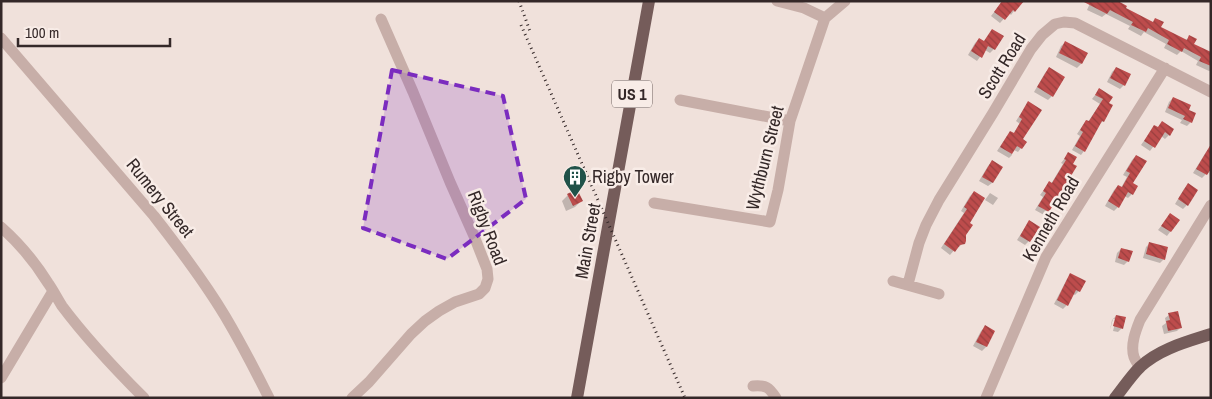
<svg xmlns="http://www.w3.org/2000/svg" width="1212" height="399" font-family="'Archivo Narrow',sans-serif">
<defs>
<pattern id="building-back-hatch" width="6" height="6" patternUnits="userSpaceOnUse" patternTransform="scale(1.25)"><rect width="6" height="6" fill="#bd4c4c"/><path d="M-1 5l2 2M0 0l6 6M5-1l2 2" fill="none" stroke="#9a3f3f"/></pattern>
</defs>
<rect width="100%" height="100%" fill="#f0e1db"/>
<path fill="#0003" d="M1003,1L1014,11L1011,15L1009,13L1000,23L991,16Z
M1091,1L1124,8L1185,41L1190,36L1192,45L1211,54V70L1209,71L1196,65L1198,61L1181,51L1177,55L1164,48L1166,44L1144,32L1141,36L1128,29L1130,26L1106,14L1102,17L1087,10Z
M992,32L994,49L990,53L985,50L977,61L968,55L975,43L979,39L984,42Z
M1065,43L1086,54L1081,64L1077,68L1056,57L1061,46Z
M1116,68L1124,85L1120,89L1107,82L1112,72Z
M1049,69L1052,96L1048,100L1034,92L1045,73Z
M1099,90L1108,103L1103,121L1099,125L1084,151L1081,155L1072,150L1080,136L1077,134L1083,125L1086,121L1088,122L1100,104L1092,99Z
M1173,98L1187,110L1191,122L1187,126L1180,123L1182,120L1165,112L1169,102Z
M1028,103L1021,140V148L1018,152L1012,149V155L1009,158L997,151L1007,136L1013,134L1020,124L1016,121L1025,107Z
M1162,123L1169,135L1165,139L1161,136L1150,151L1141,145L1151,131L1157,128Z
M1210,148L1206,174L1202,178L1193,173L1206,152Z
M1136,156L1132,184V194L1128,198L1124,196L1118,207L1114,211L1105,206L1114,190L1118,186L1121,188L1127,177L1123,175L1132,160Z
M1065,158L1075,167L1048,212L1044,215L1035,210L1043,197L1040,195L1049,183L1051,184L1063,164L1061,163Z
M992,162L1001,167L992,183L988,186L979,181L988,166Z
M1188,185L1187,205L1183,209L1175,204L1184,189Z
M974,192L968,224L965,235V241L959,247L956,248L950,255L941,248L964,213L961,211L970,196Z
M990,193L998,198L993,205L985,200Z
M568,195L581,201L575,207L566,211L562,201Z
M1170,215V232L1167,236L1158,230Z
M1029,222L1038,227L1029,241L1025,245L1017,240L1026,226Z
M1150,243L1164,259L1160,263L1143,258L1146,247Z
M1121,249L1128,261L1124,265L1115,262L1117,253Z
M1071,275L1079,291L1075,295L1073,294L1067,305L1063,309L1054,304L1067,279Z
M1169,315L1181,327L1177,331L1164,334L1162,326L1166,323L1165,318Z
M1116,316L1122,328L1118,332L1113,331L1116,319H1113L1110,330L1112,320Z
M985,327L994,331L986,347L982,351L973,346L981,331Z"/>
<path fill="url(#building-back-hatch)" d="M1002,1H1024L1015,12L1013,10L1005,20L994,12Z
M1082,1H1118L1127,6L1126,8L1153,22L1155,18L1164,22L1161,27L1187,40L1189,35L1197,39L1194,44L1211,52V66L1199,61L1201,57L1184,48L1182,52L1167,44L1169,40L1148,28L1146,32L1131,25L1133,22L1110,10L1107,14Z
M992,29L1004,36L995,50L988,46L982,58L971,51L979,38L984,41Z
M1065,41L1088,53L1082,64L1059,53Z
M1049,67L1065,77L1053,97L1037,87Z
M1116,67L1131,74L1125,86L1110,78Z
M1099,88L1113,97L1109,103L1113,105L1104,122L1102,121L1085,152L1075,146L1083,132L1080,130L1086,120L1089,121L1103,99L1095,95Z
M1173,97L1191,105L1189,110L1196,113L1192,123L1183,119L1185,116L1168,108Z
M1028,101L1042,110L1023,139L1027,142L1022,149L1017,146L1012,154L1000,147L1010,131L1014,133L1022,119L1019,117Z
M1162,121L1174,129L1170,136L1165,132L1155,148L1144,141L1154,125L1158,127Z
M1211,144V169L1207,175L1196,169Z
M1068,152L1077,157L1073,164L1077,166L1049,212L1038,206L1046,193L1043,191L1049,181L1052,183L1066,160L1064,159Z
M1136,155L1147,161L1133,183L1138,186L1133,195L1128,192L1119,208L1108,201L1118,185L1122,187L1130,173L1126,171Z
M992,160L1003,167L993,183L982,177Z
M1188,183L1198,190L1188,206L1178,199Z
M577,189L583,201L573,206L567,194Z
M974,191L985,198L970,223L973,225L966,235V241L965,244L960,245L955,252L944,244L967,209L964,207Z
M1170,213L1180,220L1171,232L1161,226Z
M1029,220L1040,227L1030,242L1020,236Z
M1149,242L1168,247L1165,260L1146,254Z
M1121,248L1133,251L1129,262L1118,258Z
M1070,273L1086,281L1080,292L1076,290L1068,306L1057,300Z
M1178,311L1182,328L1168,331L1166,321L1170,320L1168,313Z
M1116,315L1126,317L1123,329L1113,326Z
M985,325L995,331L987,347L976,342Z"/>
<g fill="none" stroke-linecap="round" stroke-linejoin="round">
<path stroke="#c7aea8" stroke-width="11" d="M777,1L804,8L825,18
M1,38L154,216C179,248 204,281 225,316C241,343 255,370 269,398
M680,100L790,121
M654,203L770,222L778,190L790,121L825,18L845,1
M1,227C19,243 35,262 48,283C53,290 57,298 62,306C86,338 115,369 144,398
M893,281L939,294
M908,284L919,243L926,225L939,200L993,113L1031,49L1042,35L1055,24L1064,22L1075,23L1211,92
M1140,368C1138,364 1135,360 1134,357C1130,345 1136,330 1140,320L1211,205
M1,378L53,291
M753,386C766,385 769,387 776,398
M352,398L369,382L411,334L425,321L439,311L455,302L479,294L485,288L488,279L487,269L474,236L450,182L413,92L381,19
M986,398L1046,257L1165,68"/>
<path stroke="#755c5a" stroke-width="12" d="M577,398L649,1
M1115,398C1123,388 1131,376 1140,367C1159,349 1186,342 1211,334"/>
<path stroke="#342828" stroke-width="3" stroke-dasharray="1 4" stroke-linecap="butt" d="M519,1L531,34
M521,25L685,398"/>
</g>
<path fill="#7b2cbf" fill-opacity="0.2" stroke="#7b2cbf" stroke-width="4" stroke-dasharray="10 6" stroke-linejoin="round" d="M392,70L503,96L526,199L447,259L363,228Z"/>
<defs>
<g id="building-pin" transform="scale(1.25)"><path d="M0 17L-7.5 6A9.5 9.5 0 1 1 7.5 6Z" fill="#205249" stroke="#f8ece7"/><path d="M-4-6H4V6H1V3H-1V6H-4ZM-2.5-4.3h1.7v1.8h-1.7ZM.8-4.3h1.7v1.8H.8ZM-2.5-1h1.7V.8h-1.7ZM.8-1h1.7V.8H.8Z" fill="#fff"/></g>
</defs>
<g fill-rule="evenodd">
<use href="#building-pin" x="575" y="177"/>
</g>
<g text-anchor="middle" stroke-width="5" stroke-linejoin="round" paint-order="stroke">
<rect fill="#f8ece7" stroke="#6f6361" stroke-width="1" x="612" y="80.5" width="40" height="27" rx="4"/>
<g font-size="16" font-weight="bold" fill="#342828">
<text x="632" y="100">US 1</text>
</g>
<g font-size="18" fill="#342828" stroke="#f8ece7">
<text transform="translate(1002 66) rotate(-58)" y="6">Scott Road</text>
<text transform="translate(765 158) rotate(-76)" y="6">Wythburn Street</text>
<text transform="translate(160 198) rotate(51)" y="6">Rumery Street</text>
<text transform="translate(1051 219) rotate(-60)" y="6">Kenneth Road</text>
<text transform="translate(487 228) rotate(69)" y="6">Rigby Road</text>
<text transform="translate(588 241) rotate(-80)" y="6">Main Street</text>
</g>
<g font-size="18" fill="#342828" stroke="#f8ece7" text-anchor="start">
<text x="592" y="183">Rigby Tower</text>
</g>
</g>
<rect width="1212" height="399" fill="none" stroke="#342828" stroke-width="5"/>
<path d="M18 38v8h152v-8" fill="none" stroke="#342828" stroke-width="2.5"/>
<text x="25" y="38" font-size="15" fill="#342828" stroke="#f8ece7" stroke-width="4" paint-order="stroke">100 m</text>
</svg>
